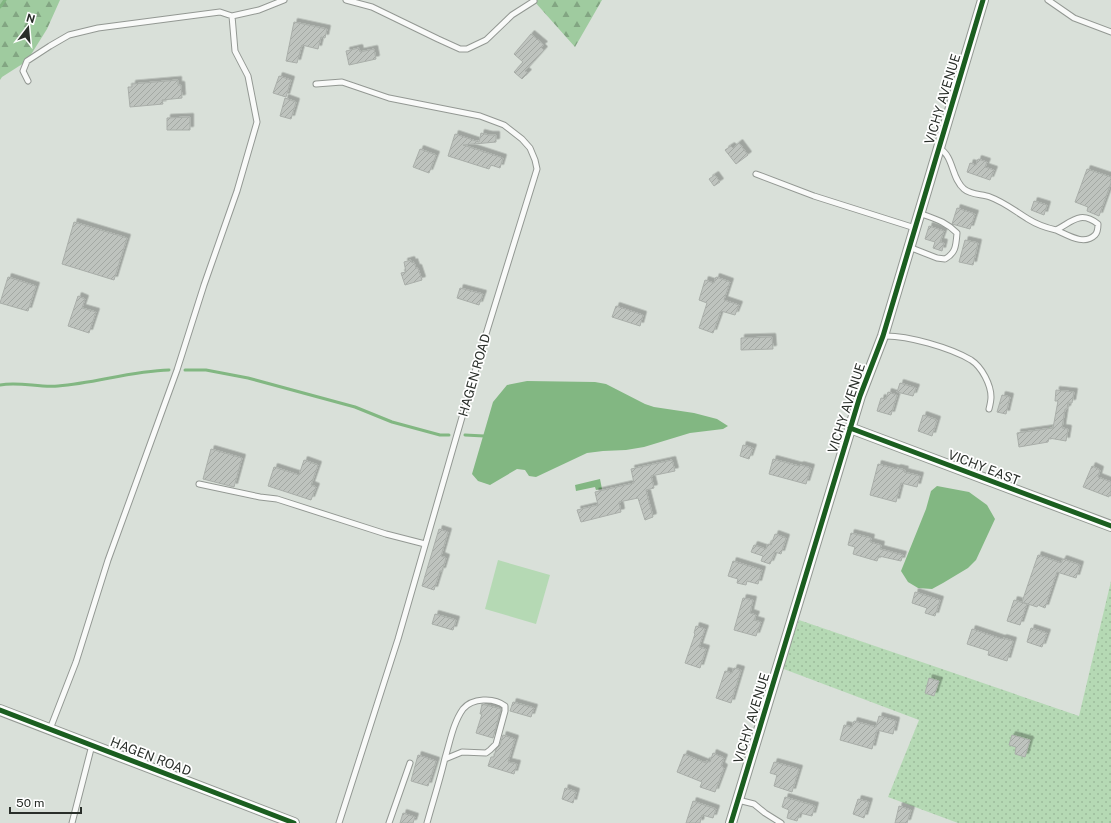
<svg xmlns="http://www.w3.org/2000/svg" width="1111" height="823" font-family="'Public Sans',sans-serif">
<defs>
<pattern id="grass-dots" width="8" height="8" patternUnits="userSpaceOnUse"><rect width="8" height="8" fill="#b5d9b4"/><path d="M2 2h.1M6 6h.1" fill="none" stroke="#9cbb9b" stroke-width="1.8" stroke-linecap="round"/></pattern>
<pattern id="forest-firs" width="22" height="20" patternUnits="userSpaceOnUse"><rect width="22" height="20" fill="#9fcb9f"/><path d="M5 1l3.5 6h-7zM16 11l3.5 6h-7z" fill="#82a582"/></pattern>
<pattern id="building-hatch" width="6" height="6" patternUnits="userSpaceOnUse"><rect width="6" height="6" fill="#bec3be"/><path d="M-1 1l2-2M0 6l6-6M5 7l2-2" fill="none" stroke="#a3a8a3"/></pattern>
<filter id="shadow"><feDropShadow dx="3.5" dy="-3.5" stdDeviation="0" flood-color="#0004"/></filter>
</defs>
<rect width="100%" height="100%" fill="#d9e0d9"/>
<path fill="url(#grass-dots)" d="M1111,581V823H958L888,797L919,720L781,668L799,620L1079,716Z"/>
<path fill="url(#forest-firs)" d="M0,0H60L47,29L27,61L2,77L0,80Z
M535,0H602L575,47L534,1Z"/>
<path fill="#b5d9b4" d="M498,560L550,575L536,624L485,609Z"/>
<path fill="#82b782" d="M527,381L595,382L606,384L645,404L654,407L694,413L717,419L728,426L723,429L690,433L644,447L626,450L603,451L587,453L536,477L529,476L525,470L517,469L490,485L478,481L472,474L493,402L507,385Z
M600,479L602,489L596,490L595,487L576,491L575,485Z
M937,486L969,492L987,505L995,519L976,560L968,568L943,583L932,589L918,588L908,582L901,571L926,509L931,491Z"/>
<g fill="none" stroke-linecap="round" stroke-linejoin="round">
<path stroke="#82b782" stroke-width="3" d="M0,7L5,0
M185,370H206L248,378L355,407L392,422L440,435H449
M0,385C19,381 39,388 58,386C96,383 131,371 169,370
M465,435L484,436"/>
</g>
<path fill="url(#building-hatch)" stroke="#a9aea9" filter="url(#shadow)" d="M294,22L327,29L325,38L321,37L318,49L302,45L297,63L286,61Z
M531,34L544,45L541,47L544,50L525,71L528,73L522,79L514,72L523,62L514,54Z
M359,48L360,52L374,49L376,59L349,65L346,51Z
M279,76L291,80L286,97L273,93Z
M178,80V85H181L182,98L162,100L163,104L130,107L128,87H132V84Z
M285,98L296,102L291,119L280,116Z
M190,117V130H167V118Z
M481,133L489,135H496V142L463,145L503,158L500,168L491,165L489,169L448,156L455,134L479,142Z
M739,143L748,155L736,164L725,150L731,146L733,148Z
M420,149L436,155L429,173L413,167Z
M978,159L987,162L985,167L994,170L990,180L967,172L970,163L976,165Z
M1087,169L1111,177V183L1099,216L1087,211L1088,207L1075,202Z
M715,175L720,182L714,186L709,179Z
M1034,201L1047,205L1044,215L1031,210Z
M957,208L975,214L970,229L952,224Z
M74,222L127,238L114,280L62,264Z
M929,226L944,231L940,242L944,243L942,251L933,248L935,242L925,239Z
M965,240L978,243L973,265L959,262Z
M411,260L412,263L414,262L416,268H418L422,280L405,285L401,273L406,272L404,262Z
M8,277L36,286L28,311L0,303Z
M716,277L730,282L724,300L739,305L735,315L721,311L713,333L699,328L707,303L699,300L705,280L714,283Z
M460,288L483,294L479,305L457,298Z
M78,296L85,299L82,308L96,312L89,333L68,326Z
M616,306L643,315L640,326L612,317Z
M772,337L773,349L741,350V338Z
M900,383L916,388L913,396L897,392Z
M1056,390L1074,392L1072,403H1068L1067,409H1065L1062,428L1068,429L1066,441L1049,438L1048,442L1019,447L1017,433L1053,428L1058,401H1055Z
M888,392L897,395L891,415L877,411L881,398L886,399Z
M1002,395L1010,397L1006,414L997,412Z
M923,415L937,420L932,436L918,431Z
M743,445L753,448L749,459L740,456Z
M211,449L242,458L234,487L203,479Z
M773,459L799,466L800,465L811,468L806,484L769,474Z
M304,460L318,465L311,485L316,487L311,500L268,486L274,467L299,475Z
M672,460L675,471L651,476L654,488L646,490L653,517L645,520L638,498L619,502L621,512L581,522L577,510L598,505L595,492L634,483L631,469Z
M878,464L896,469L897,468L905,470L904,472L920,476L917,487L901,483L896,502L870,495Z
M1092,466L1100,470L1098,477L1111,482V496L1109,495V497L1083,487Z
M439,529L448,532L441,556L446,558L442,571H440L434,590L422,586Z
M851,533L871,538L870,542L881,545L880,549L903,555L901,561L879,556L877,561L853,554L855,547L848,545Z
M775,534L786,538L781,554L775,552L770,564L761,561L763,556L751,552L754,545L766,549L768,544L771,545Z
M1038,555L1061,563L1063,559L1080,565L1076,578L1057,572L1045,608L1038,605L1037,607L1022,602Z
M733,561L762,570L758,584L747,581L746,585L737,583L738,579L728,576Z
M915,592L940,600L935,616L925,613L927,608L912,603Z
M743,598L753,600L750,613L756,615L754,620L761,622L756,636L734,630Z
M1014,600L1027,604L1020,625L1007,621Z
M435,614L456,620L453,630L432,624Z
M696,626L705,629L699,647L706,649L700,668L685,663L695,634L694,633Z
M1031,628L1047,633L1042,647L1027,642Z
M972,629L1002,639L1003,638L1013,641L1007,661L988,655L989,651L967,644Z
M734,668L741,670L731,703L716,698L725,671L732,673Z
M929,678L939,681L934,696L925,693Z
M513,702L534,708L531,717L510,711Z
M482,704L501,709L493,738L476,733L482,714H480Z
M879,716L896,721L893,734L877,730L872,749L840,740L844,725L852,727L854,721L876,727Z
M503,735L515,739L508,762L517,764L514,774L488,766L491,757H494L496,749L500,745Z
M1012,735L1030,740L1025,757L1015,754L1016,747L1009,745Z
M713,753L724,758L721,766L724,768L715,792L700,787L702,782L677,772L684,754L706,763V761L710,762Z
M418,755L436,761L428,786L411,781Z
M774,762L799,769L792,792L774,786L777,775L770,773Z
M565,788L576,792L573,803L562,799Z
M785,797L815,806L812,816L800,813L797,821L787,818L789,810L782,807Z
M858,799L869,802L864,818L853,814Z
M693,801L716,809L713,818L702,815L700,823H686Z
M899,806L911,810L907,823H895Z
M403,813L415,817L413,823H400Z"/>
<g fill="none" stroke-linecap="round" stroke-linejoin="round">
<g stroke="#939893" stroke-width="7">
<path id="lane" d="M346,0L372,7L438,39L460,49H467L486,40L512,15L534,1
M1048,0L1074,18L1111,32
M232,16L259,10L284,0
M28,81L23,71L27,61L50,46L69,35L98,28L220,12L232,16L235,51L248,76L257,122L237,191L204,285L177,370L108,560L76,662L50,729
M316,84L342,82L389,98L480,116L504,125L522,139L530,148L535,160L537,169L486,334L398,639L339,823
M939,148C954,156 951,178 964,189C971,195 982,194 990,197C1004,202 1015,211 1028,219C1036,224 1047,228 1056,230C1072,222 1080,210 1098,224C1098,228 1098,232 1095,235C1084,246 1068,235 1056,230
M756,174L814,196L915,228
M909,247L937,258L945,259C956,253 956,245 957,233C945,221 935,219 919,213
M883,336C907,335 951,348 971,360C982,367 991,385 991,397C991,401 990,405 989,409
M199,484L260,497L277,499L386,534L425,544
M738,800L754,804L765,813L781,823
M72,823L92,745
M389,823L410,763
M427,823C433,801 440,780 445,758C450,742 453,723 463,709C472,698 494,697 505,706V711L496,744L490,750L486,753L462,752L445,759"/>
</g>
<g stroke="#939893" stroke-width="12">
<path id="street" d="M850,428L1111,526
M0,710L294,823
M731,823L860,396L883,336L983,0"/>
</g>
<use href="#lane" stroke="#f9faf9" stroke-width="5"/>
<use href="#street" stroke="#f9faf9" stroke-width="10"/>
<g stroke="#fff" stroke-width="8">
<path id="cycleway" d="M850,428L1111,526
M0,710L294,823
M731,823L860,396L883,336L983,0"/>
</g>
<use href="#cycleway" stroke="#1b5e20" stroke-width="5"/>
</g>
<g text-anchor="middle" stroke-width="3.5" stroke-linejoin="round" paint-order="stroke">
<g font-size="13" fill="#292e29" stroke="#fff">
<text transform="translate(942 99) rotate(-73)" y="5">VICHY AVENUE</text>
<text transform="translate(474 375) rotate(-74)" y="5">HAGEN ROAD</text>
<text transform="translate(846 408) rotate(-72)" y="5">VICHY AVENUE</text>
<text transform="translate(984 467) rotate(21)" y="5">VICHY EAST</text>
<text transform="translate(751 718) rotate(-73)" y="5">VICHY AVENUE</text>
<text transform="translate(151 756) rotate(21)" y="5">HAGEN ROAD</text>
</g>
</g>
<g transform="translate(28 28) rotate(16)" stroke="#ffffff" stroke-width="3" paint-order="stroke">
<path d="M0-3L7 15L0 10L-7 15Z" fill="#292e29"/>
<text y="-6" font-size="11" font-weight="bold" text-anchor="middle" fill="#292e29">N</text>
</g>
<path d="M10 807v6h71v-6" fill="none" stroke="#292e29" stroke-width="2"/>
<text x="16" y="807" font-size="12" fill="#292e29" stroke="#ffffff" stroke-width="3" paint-order="stroke">50 m</text>
</svg>
